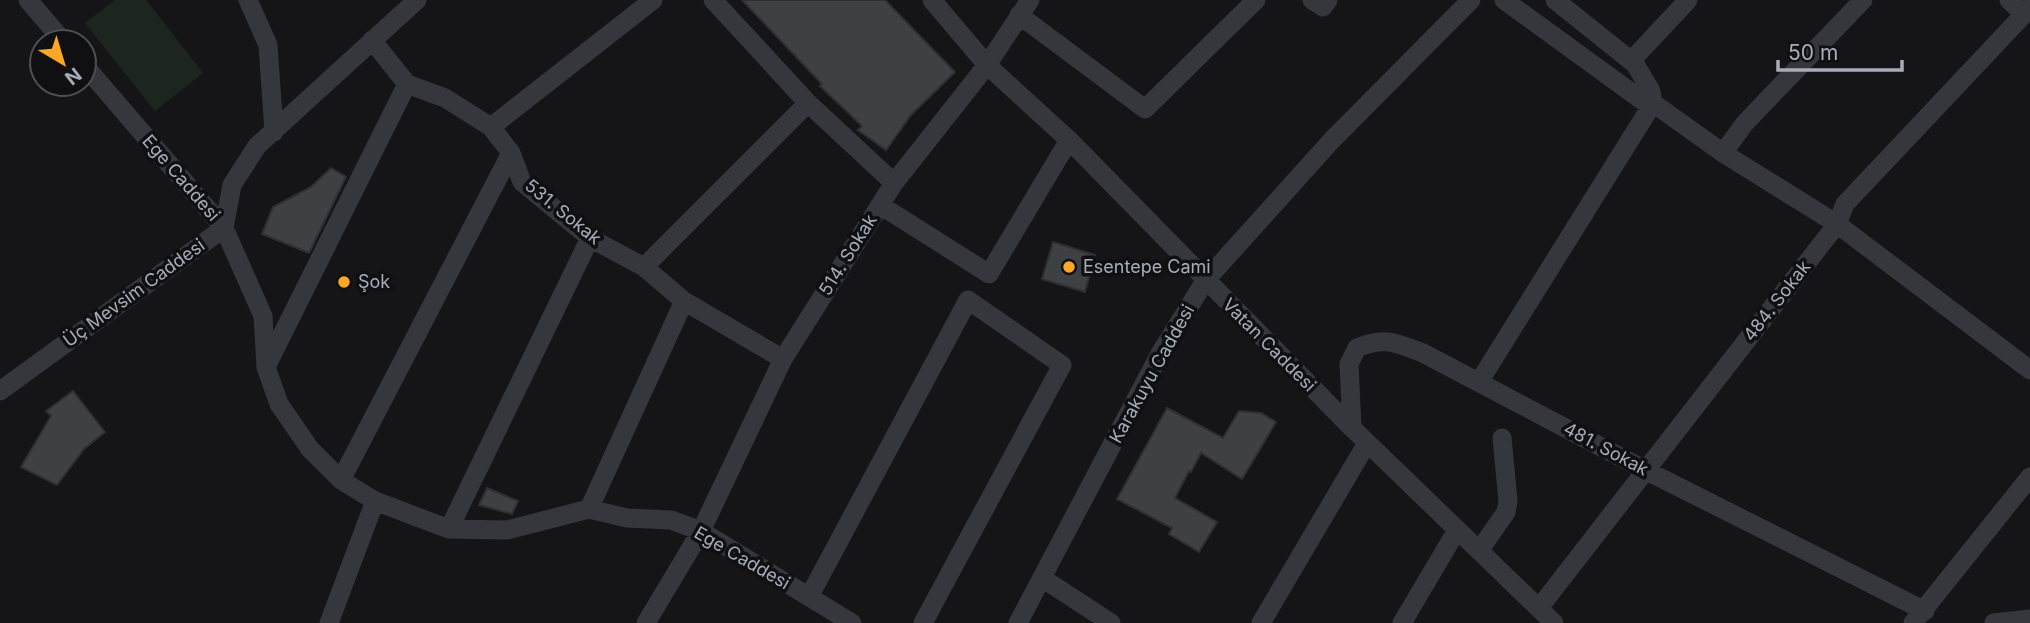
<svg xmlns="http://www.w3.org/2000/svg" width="2030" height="623" font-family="Inter,sans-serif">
<rect width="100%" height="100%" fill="#151517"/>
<path fill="#1d261e" d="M115,0H146L203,73L155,111L85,23Z"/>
<path fill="#3f4044" stroke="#2f2f33" stroke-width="2" d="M742,0H885L955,72L911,115L886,150L858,130L862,126L820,86L822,84Z
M331,168L346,177L309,253L262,234L273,207L311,187Z
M1053,242L1095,255L1085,292L1042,279Z
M73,391L105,432L84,449L57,485L21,467L51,416L46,411Z
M1167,408L1223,438L1239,411L1261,413L1276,422L1242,479L1201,453L1191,472L1189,471L1175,498L1217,522L1199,552L1169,534L1172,528L1117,499Z
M487,488L518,501L512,514L479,505Z"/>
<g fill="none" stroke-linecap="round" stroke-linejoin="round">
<path stroke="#36373d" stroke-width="19" d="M28,0L64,42
M248,0L268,45L274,132
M713,0L808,103L894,183
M932,0L987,65L1069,140L1352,428L1554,623
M1312,0L1323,7L1328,0
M1504,0L1643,101H1651
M1555,0L1635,64L1651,91L1653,103L1723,153L1837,224L2030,370
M2009,0L2024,14
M1019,15L1145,109L1256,0
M372,40L407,84L445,98L491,127L511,153L522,182L590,238L644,267L684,301L783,359
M1631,61L1688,0
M84,65L224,228L263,316L266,367L279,404L310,449L341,480L375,501L449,529L507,530L589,509L627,518L671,520L701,531L852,623
M491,127L653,0
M1723,153L1745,123L1863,0
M880,205L989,274L1069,140
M644,267L808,103
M267,365L407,84
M1479,382L1653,103
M0,391L224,228L232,185L257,146L417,0
M1352,428L1349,364L1357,348C1385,336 1396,343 1423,353L1645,470L1925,611
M341,480L511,153
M589,509L684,301
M449,529L590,238
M1479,551L1506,512L1508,501L1502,438
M1042,578L1111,623
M809,597L968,300L1062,365L923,623
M1539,608L1837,224L1845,204L2030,8
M329,623L375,501
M646,623L701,531L783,359L894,183L987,65L1030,0
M1018,623L1161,352L1205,281L1332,140L1471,0
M1261,623L1367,443
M1402,623L1457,530
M1913,623L2030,477
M1994,623L2030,619"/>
</g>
<g fill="#fda727" stroke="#101012" stroke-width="2.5">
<circle cx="1069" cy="267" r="7"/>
<circle cx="344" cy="282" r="7"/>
</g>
<g text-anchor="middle" stroke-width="7" stroke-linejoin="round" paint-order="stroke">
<g font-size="18" fill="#a6adb8" stroke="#101012">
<text transform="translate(181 178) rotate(49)" y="6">Ege Caddesi</text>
<text transform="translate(563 212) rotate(39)" y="6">531. Sokak</text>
<text transform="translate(848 255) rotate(-58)" y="6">514. Sokak</text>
<text transform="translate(134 293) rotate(-36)" y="6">Üç Mevsim Caddesi</text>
<text transform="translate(1777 301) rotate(-52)" y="6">484. Sokak</text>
<text transform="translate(1269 345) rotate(45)" y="6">Vatan Caddesi</text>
<text transform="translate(1152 374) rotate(-61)" y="6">Karakuyu Caddesi</text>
<text transform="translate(1606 449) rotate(28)" y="6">481. Sokak</text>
<text transform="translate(742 558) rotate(30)" y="6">Ege Caddesi</text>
</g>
<g font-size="18" fill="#a6adb8" stroke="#101012" text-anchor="start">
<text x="1083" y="273">Esentepe Cami</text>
<text x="358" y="288">Şok</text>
</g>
</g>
<g transform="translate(63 63) rotate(142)"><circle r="33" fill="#101012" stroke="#4c4f54" stroke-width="2"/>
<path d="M0-5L12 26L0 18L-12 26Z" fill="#fda727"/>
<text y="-10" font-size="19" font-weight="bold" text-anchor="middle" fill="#a6adb8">N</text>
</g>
<path d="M1778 60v10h124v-10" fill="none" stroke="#a6adb8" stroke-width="3.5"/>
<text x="1788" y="60" font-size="21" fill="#a6adb8" stroke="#101012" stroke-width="5" paint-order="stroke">50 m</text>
</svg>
